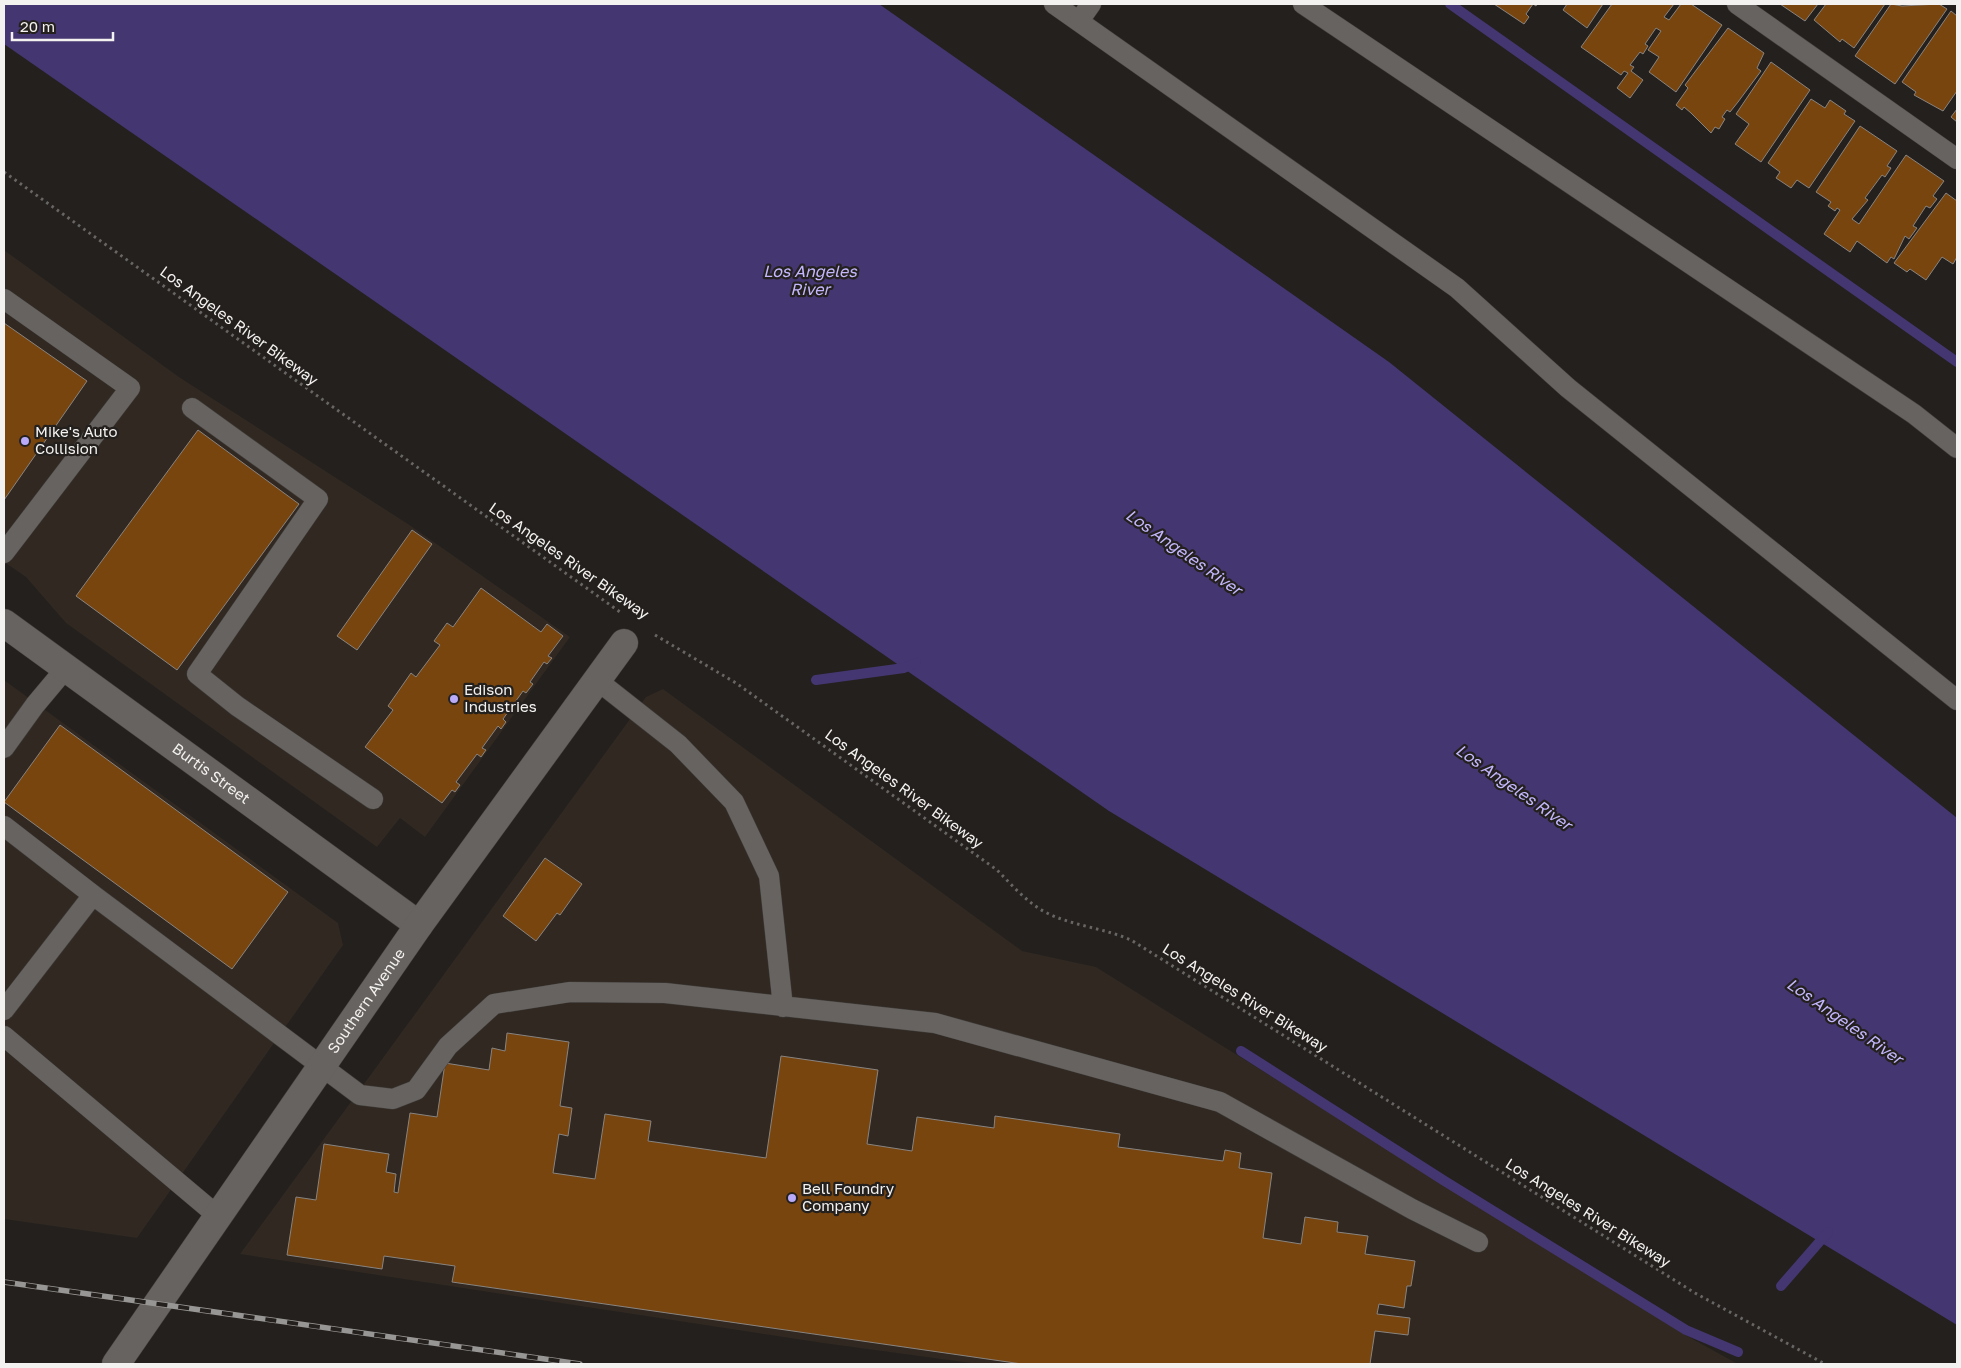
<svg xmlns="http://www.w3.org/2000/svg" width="1961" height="1368" font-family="'Golos Text',sans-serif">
<rect width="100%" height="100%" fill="#23201e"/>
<path fill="#302821" d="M4,250L179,377L408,524L570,637L425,837L400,818L377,847L66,623L26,577L4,562Z
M4,680L338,923L343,945L137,1238L4,1219Z
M663,689L1022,951L1096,967L1689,1337L1738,1364H978L823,1343L240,1254L646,697Z"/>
<path fill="#443670" d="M4,4H879L1389,362L1957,818V1325L1109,811L4,44Z"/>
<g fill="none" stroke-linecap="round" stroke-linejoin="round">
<path stroke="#443670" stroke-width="10" d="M1450,4L1957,362
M816,680L904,668L916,663
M1241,1051L1443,1180L1686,1330L1738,1352
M1781,1286L1828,1232"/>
</g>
<path fill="#79450e" stroke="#888481" d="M1494,4H1537L1536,6L1533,4L1526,14L1529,17L1524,24Z
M1567,4H1603L1587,28L1563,10Z
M1612,4H1674L1664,17L1669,20L1681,4H1691L1722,25L1676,92L1649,72L1659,57L1648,50L1661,31L1656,28L1645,44L1648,46L1643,54L1640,52L1630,65L1634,67L1631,71L1643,80L1630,98L1617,88L1628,73L1624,71L1621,75L1581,47Z
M1780,4H1818L1805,21Z
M1826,4H1885L1854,48L1842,39L1840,42L1814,20Z
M1891,4L1902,6L1939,4L1947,9L1895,84L1855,56Z
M1951,11L1957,16V91L1943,111L1914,95L1916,92L1902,82Z
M1728,28L1764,53L1757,68L1761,71L1738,102L1730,112L1727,110L1722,117L1725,119L1719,129L1715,127L1711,133L1691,113L1684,107L1682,110L1676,105L1688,88L1685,85Z
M1771,62L1810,90L1761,162L1735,144L1749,124L1736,114Z
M1811,99L1825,108L1830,100L1846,111L1844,114L1855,121L1809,188L1797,180L1791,188L1776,178L1780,172L1768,163Z
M1957,109V122L1951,117Z
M1860,126L1897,151L1887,166L1891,168L1885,177L1882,175L1865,198L1868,200L1852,219L1859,224L1906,155L1944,181L1933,196L1937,199L1930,208L1926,206L1913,226L1917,228L1909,239L1905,236L1894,259L1891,257L1887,263L1857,241L1850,252L1824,234L1840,210L1837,208L1835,211L1828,206L1831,202L1816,192Z
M1946,193L1957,201V257L1953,264L1942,257L1926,280L1910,269L1907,272L1894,263Z
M4,323L87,381L4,500Z
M198,430L299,504L177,670L76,596Z
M412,530L432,544L357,650L337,636Z
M481,588L541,632L547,624L563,636L548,656L552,658L547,664L544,662L530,682L533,684L526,693L523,691L503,719L506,722L501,729L498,726L482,748L486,750L481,757L477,754L456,782L460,785L455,792L452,790L442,803L365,747L393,710L388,706L411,673L416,677L440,645L434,641L447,623L453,627Z
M60,725L288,892L232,969L4,802Z
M545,858L582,884L560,915L557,913L536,941L503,916Z
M507,1033L569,1042L560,1106L572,1108L568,1136L559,1134L553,1173L595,1179L605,1114L651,1121L648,1141L766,1158L781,1056L878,1070L867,1144L912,1151L917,1117L994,1128L995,1116L1120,1134L1118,1147L1223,1161L1225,1150L1241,1153L1239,1168L1272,1173L1263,1238L1301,1244L1305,1217L1338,1222L1337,1232L1368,1236L1365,1254L1415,1261L1411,1286H1407L1404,1308L1379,1304L1377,1314L1410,1318L1408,1335L1375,1331L1370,1364H1022L452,1282L455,1266L384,1256L382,1269L287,1255L296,1197L316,1200L324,1144L389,1154L386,1172L396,1174L394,1192L398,1193L410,1113L437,1117L445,1063L489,1070L492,1048L505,1051Z"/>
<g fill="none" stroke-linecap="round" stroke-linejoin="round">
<g stroke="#403d3b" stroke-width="21">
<path id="lane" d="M1054,4L1457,288L1568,388L1957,700
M1303,4L1914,414L1957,448
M1737,4L1957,159
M1079,21L1091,4
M4,299L130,388L4,553
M192,408L318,499L197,674L237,706L373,799
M598,681L678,744L734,802L769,876L783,1007
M4,748L35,705L66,668
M4,826L93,895
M4,1010L93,895L360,1095L393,1099L416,1090L448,1046L494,1004L570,992L665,993L935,1023L1220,1102L1412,1209L1478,1242
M4,1036L219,1217"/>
</g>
<g stroke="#403d3b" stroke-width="29">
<g id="street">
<path id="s1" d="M4,623L419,925"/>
<path id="s2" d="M116,1364L419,925L624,643"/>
</g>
</g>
<path stroke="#686664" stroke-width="3" stroke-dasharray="2.5 4" stroke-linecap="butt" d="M4,172L620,612
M655,635L736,683L997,870C1012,885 1027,903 1047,913C1073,926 1104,928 1131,940L1695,1293L1825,1364"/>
<use href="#lane" stroke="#666360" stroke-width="20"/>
<use href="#street" stroke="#666360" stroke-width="28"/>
<g stroke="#989694" stroke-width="5.5">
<path id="rail" d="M4,1282L580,1364"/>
</g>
<use href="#rail" stroke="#23201e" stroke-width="4" stroke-dasharray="11" stroke-linecap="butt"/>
</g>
<g fill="#b9abf7" stroke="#23201e" stroke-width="2">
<circle cx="25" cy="441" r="5"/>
<circle cx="454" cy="699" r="5"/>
<circle cx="792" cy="1198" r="5"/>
</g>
<g text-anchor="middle" stroke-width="4.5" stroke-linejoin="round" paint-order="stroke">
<g font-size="15" fill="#f4f2f0" stroke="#23201e">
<text transform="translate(239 326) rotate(36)" y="5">Los Angeles River Bikeway</text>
<text transform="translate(569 561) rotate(35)" y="5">Los Angeles River Bikeway</text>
<text dy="5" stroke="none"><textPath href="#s1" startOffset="256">Burtis Street</textPath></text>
<text transform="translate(904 789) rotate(36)" y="5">Los Angeles River Bikeway</text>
<text transform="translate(1245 998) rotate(32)" y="5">Los Angeles River Bikeway</text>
<text dy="5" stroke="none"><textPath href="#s2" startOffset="441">Southern Avenue</textPath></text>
<text transform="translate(1588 1213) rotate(32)" y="5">Los Angeles River Bikeway</text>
</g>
<g font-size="15" fill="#f4f2f0" stroke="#23201e" text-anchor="start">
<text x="35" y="437">Mike's Auto<tspan x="35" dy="17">Collision</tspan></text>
<text x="464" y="695">Edison<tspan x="464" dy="17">Industries</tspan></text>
<text x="802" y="1194">Bell Foundry<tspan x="802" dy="17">Company</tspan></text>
</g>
<g font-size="16" font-style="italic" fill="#c4b7fe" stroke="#23201e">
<text x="810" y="277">Los Angeles<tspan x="810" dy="18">River</tspan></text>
<text transform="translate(1184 552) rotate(35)" y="6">Los Angeles River</text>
<text transform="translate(1514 787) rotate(35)" y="6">Los Angeles River</text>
<text transform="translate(1845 1021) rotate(35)" y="6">Los Angeles River</text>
</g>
</g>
<rect width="1961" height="1368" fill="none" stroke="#f4f2f0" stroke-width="10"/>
<path d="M12 32v8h101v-8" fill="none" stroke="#f4f2f0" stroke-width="2.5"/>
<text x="20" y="32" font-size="15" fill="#f4f2f0" stroke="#23201e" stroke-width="4" paint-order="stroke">20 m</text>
</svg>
